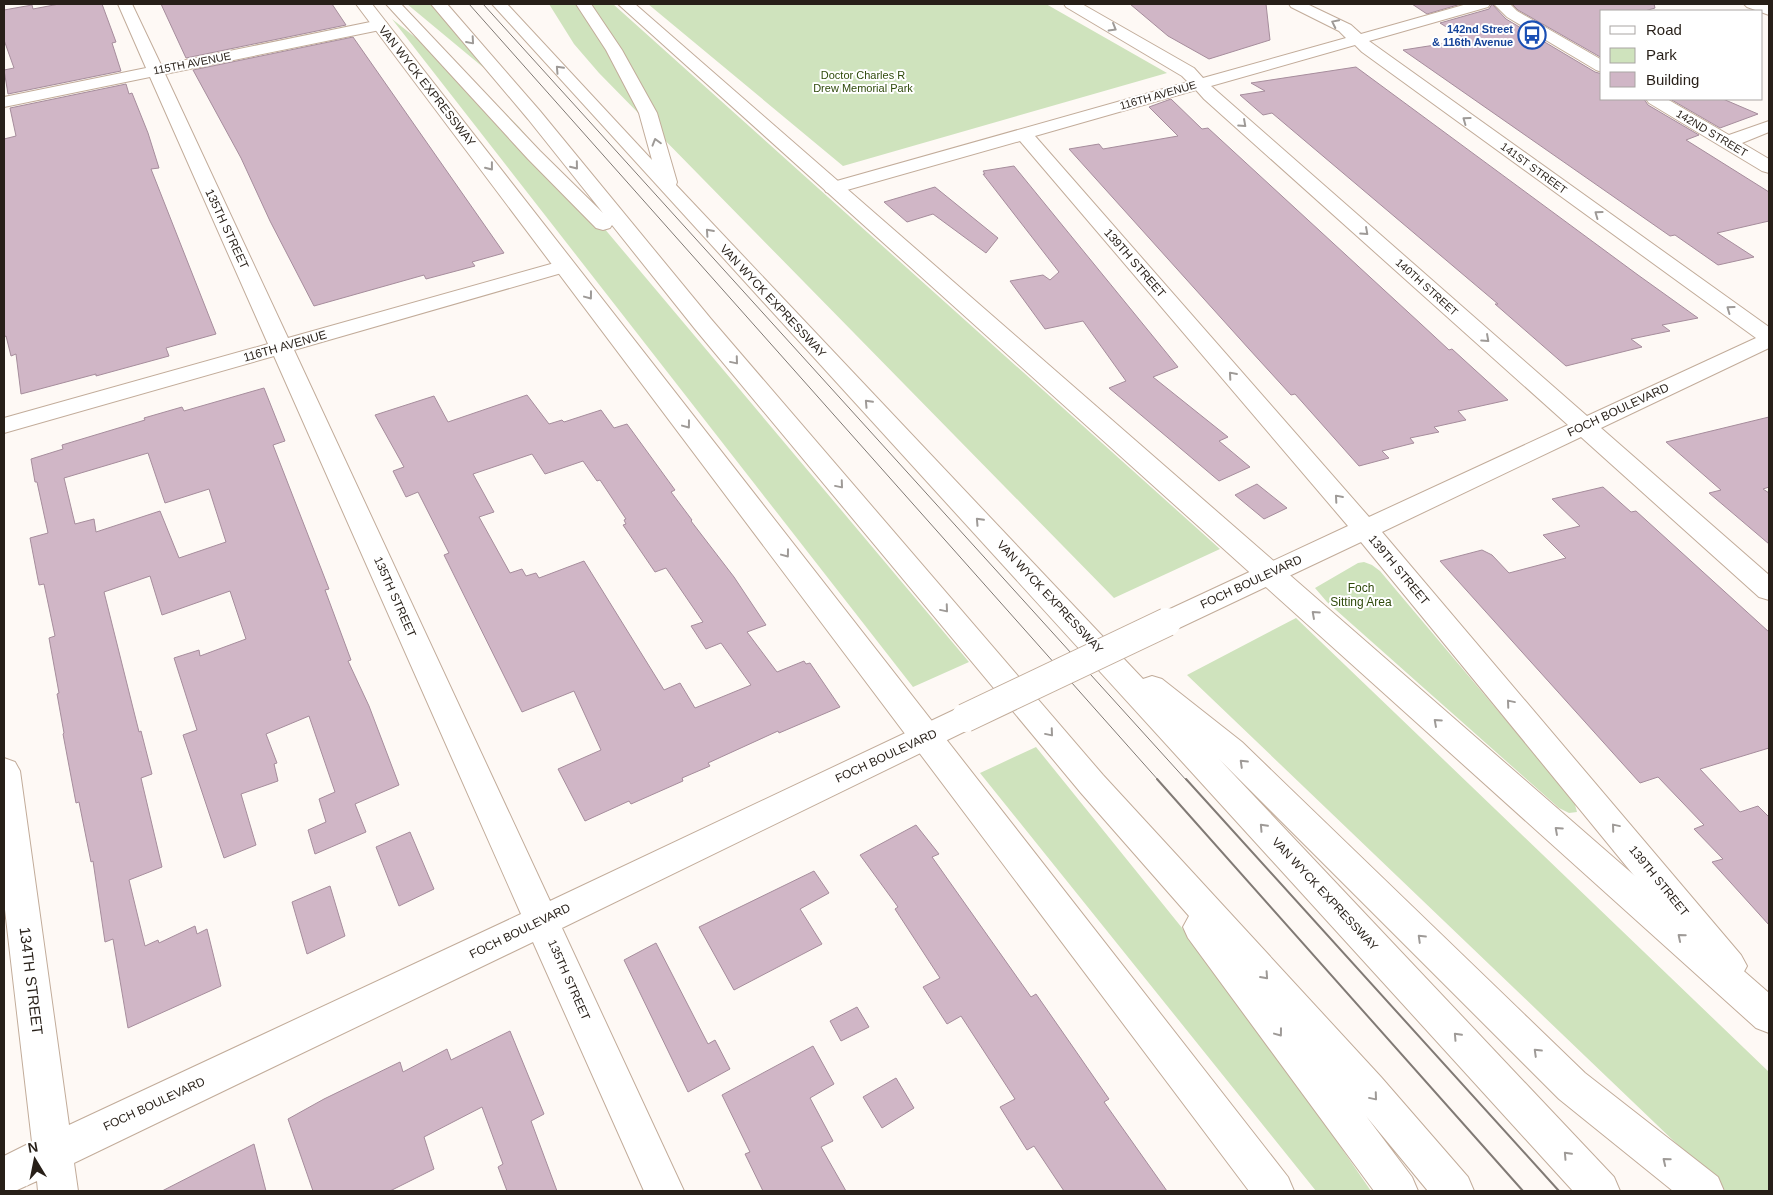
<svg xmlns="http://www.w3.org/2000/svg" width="1773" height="1195" font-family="Helvetica,sans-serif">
<rect width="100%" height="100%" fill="#fef9f5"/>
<path fill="#cfe3bd" d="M407,4H431L484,68Z
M549,4H613L1220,549L1114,598L599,73L574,44Z
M648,4H1046L1167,73L843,166Z
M392,19L482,90L519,127L969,662L913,687Z
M1364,562L1372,565L1380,571L1574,801L1577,812L1569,813L1559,808L1327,602L1315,588L1358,563Z
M1296,618L1769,1072V1191H1726L1187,675Z
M1036,747L1237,996L1371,1191H1316L980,773Z"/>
<path fill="#d0b6c6" stroke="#a68d9c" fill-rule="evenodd" d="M59,4H102L116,42L112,43L121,71L8,94L4,70L14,68L4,40V10L32,5L33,9Z
M161,4H332L346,25L186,58Z
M1130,4H1266L1270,40L1209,59L1168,36Z
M1412,4H1461L1427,14Z
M1492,4L1506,19L1595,72L1602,74V99H1644L1648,105L1699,135L1686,140L1769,192V221L1717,233L1754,257L1718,265L1675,235L1670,236L1403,50L1467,40L1440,23L1489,9Z
M1512,4H1654L1655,8L1645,11H1602V58L1518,10Z
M353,37L504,253L472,262L475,266L426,279L424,275L314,306L270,221L241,158L193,70Z
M1356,67L1638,275L1698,318L1662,325L1670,331L1631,339L1642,347L1566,366L1495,304H1498L1272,113L1263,115L1240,95L1265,91L1251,83Z
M126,84L129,94L132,93L148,133L159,168L151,169L216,334L166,348L169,356L96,376V374L21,394L16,354L11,356L6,336L4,337V139L16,136L10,108Z
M1171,99L1202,129L1208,128L1421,324L1449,350L1452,349L1508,400L1458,411L1466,420L1434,427L1439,432L1410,438L1414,443L1382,451L1389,458L1359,466L1295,394L1291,395L1249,349L1069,149L1099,144L1103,149L1178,136L1149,107Z
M1670,99H1723L1758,114L1720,128Z
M1014,166L1178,367L1153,377L1228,437L1219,441L1250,467L1219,481L1109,388L1126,381L1083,321L1045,329L1010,281L1043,275L1050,280L1059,272L983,174H985L983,171Z
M935,187L998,238L986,253L933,214L907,222L884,202Z
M264,388L285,441L273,445L329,589L325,590L351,660L348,661L369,706L399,785L355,804L366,832L315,854L308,830L326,822L319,799L335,792L309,716L266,734L277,763L274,764L278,781L241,794L256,845L224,858L183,735L197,730L174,658L199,650L200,656L246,639L230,591L162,615L150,576L104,592L139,732L141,731L152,774L141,778L162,867L129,880L145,946L158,940L159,943L195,926L197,934L207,929L221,986L128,1028L113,939L105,942L93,861L91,862L79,802L76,803L63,734L64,733L57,694L59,693L49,638L55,636L44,584L39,585L30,538L48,533L37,482H35L31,459L63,449L62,445L145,420L144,418L182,407L184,411ZM148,453L165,503L209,489L226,542L179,558L160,511L96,532L94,519L75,524L64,478Z
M527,395L549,424L562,420L564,422L601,410L614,428L627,424L675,490L671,492L692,520L691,521L734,577L766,625L747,632L777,672L804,661L806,664L810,663L840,707L779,733L778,731L708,763L710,766L682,778L683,781L631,804L629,801L585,821L558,769L601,750L574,691L522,712L444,555L449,553L418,492L406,497L393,471L404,467L375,415L434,396L448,422ZM532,454L545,474L583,461L597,481L600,480L626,519L624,520L626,524L623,525L655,572L666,568L703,622L691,626L706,649L721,643L751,685L695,708L680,683L664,690L584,561L539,578L536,573L526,576L522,569L510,573L479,517L494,512L473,474Z
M1769,417V487L1763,489L1769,493V544L1709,493L1721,490L1666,442Z
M1257,484L1287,508L1264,519L1235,495Z
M1603,487L1631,512L1636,511L1769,632V748L1700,769L1740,812L1758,806L1769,817V925L1712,862L1723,859L1694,829L1704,825L1658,777L1640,783L1440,561L1482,550L1492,555L1509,573L1566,558L1543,535L1580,526L1552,499Z
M916,825L939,854L932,857L1031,997L1036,994L1066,1037L1109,1099L1104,1102L1167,1191H1064L1034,1146L1027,1150L1000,1107L1015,1099L961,1016L947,1024L923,987L940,978L895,909L898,907L860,855Z
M410,832L434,889L399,906L376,847Z
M814,871L829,893L800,909L822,944L734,990L699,927Z
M330,886L345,936L307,954L292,902Z
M656,943L708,1044L715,1040L730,1069L688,1092L624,960Z
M857,1007L869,1027L841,1041L830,1021Z
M510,1031L544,1114L531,1121L557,1191H507L498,1167L503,1164L482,1107L424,1137L434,1169L390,1191H313L288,1119L324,1099L400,1062L403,1072L447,1049L451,1060Z
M813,1046L834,1084L810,1098L833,1141L821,1147L846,1191H763L745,1154L750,1152L722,1095Z
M896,1078L914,1108L882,1128L863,1097Z
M254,1144L266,1191H162Z"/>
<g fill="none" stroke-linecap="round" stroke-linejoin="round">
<g stroke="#c2ac9a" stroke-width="2">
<path id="minor" d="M118,4H132L161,65L380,20L386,22L388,25L386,28L380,30L165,74L288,338L558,262L565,260L572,262L575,266L572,270L294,350L550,901L954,710L965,706L976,710L980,718L976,726L562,928L684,1191H644L533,942L74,1163L78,1191H38L37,1181L15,1191H4V1156L32,1142L4,901V758L15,762L20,771L69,1125L521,914L274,356L4,433V418L268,344L150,77L4,107V97L146,68Z
M1064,4H1082L1194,68L1203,78L1346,38L1339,31L1291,7L1289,4H1307L1351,25L1361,34L1467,4H1490L1488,7L1369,41L1769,327V348L1601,428L1769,575V600L1759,597L1581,437L1382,532L1741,955L1747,966L1741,977L1729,982L1717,977L1361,542L1177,629L1167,632L1157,629L1153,622L1157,615L1348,526L1020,141L840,192L833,194L826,192L824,188L826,184L1188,82L1182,76L1066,7ZM1355,45L1362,52L1756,338L1587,416L1211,86ZM1196,90L1204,99L1568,425L1369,517L1035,136Z
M1494,4H1510L1517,11L1602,60V72L1596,70L1507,17Z
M1744,4L1769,5V15L1747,7Z
M1646,99H1667L1729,135L1769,121V132L1742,143L1769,159V173L1762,171L1649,103Z"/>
</g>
<g stroke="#c2ac9a" stroke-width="2">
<path id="major" d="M356,4H372L1288,1177L1294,1191H1249Z
M618,4H635L1769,993V1033L1756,1028Z"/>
</g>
<g stroke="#c2ac9a" stroke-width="2">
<path id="highway" d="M386,4H401L540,151L603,213L528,119L431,4H447L540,111L711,319L1103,775L1381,1077L1468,1177L1474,1191H1428L1366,1116L1412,1177L1418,1191H1374L1188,938L1183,927L1189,916L1081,793L695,329L612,225L610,228L603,230L596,228L528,159Z
M492,4H507L652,160L639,113L606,50L576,4H591L622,50L657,113L677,182L676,185L1143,679L1152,676L1162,679L1242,742L1585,1073L1718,1177L1724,1191H1673L1559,1099L1219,759L1614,1177L1620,1191H1573Z"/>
</g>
<use href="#minor" fill="#fff" fill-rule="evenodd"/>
<use href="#major" fill="#fff" fill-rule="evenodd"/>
<use href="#highway" fill="#fff" fill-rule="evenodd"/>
<path stroke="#817a75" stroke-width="1" d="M469,4L1159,781
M483,4L1187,781"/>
<path stroke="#817a75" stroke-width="2" d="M1157,779L1523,1191
M1186,779L1559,1191"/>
<g stroke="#c2ac9a" stroke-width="30" stroke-linecap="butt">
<path id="minor-bridge" d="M965,718L1167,622"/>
</g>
<use href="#minor-bridge" stroke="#fff" stroke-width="28"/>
</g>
<defs><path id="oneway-chevron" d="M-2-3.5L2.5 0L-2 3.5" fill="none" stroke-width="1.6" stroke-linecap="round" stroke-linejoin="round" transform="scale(1.25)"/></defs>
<g stroke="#9e9a97">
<use href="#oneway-chevron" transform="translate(1335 23) rotate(-154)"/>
<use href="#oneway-chevron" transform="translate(1113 28) rotate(30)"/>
<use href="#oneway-chevron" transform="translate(471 41) rotate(49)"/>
<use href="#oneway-chevron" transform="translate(559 69) rotate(-133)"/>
<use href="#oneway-chevron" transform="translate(1466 120) rotate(-144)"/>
<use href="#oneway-chevron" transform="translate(1243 124) rotate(42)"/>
<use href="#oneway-chevron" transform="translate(656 142) rotate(-106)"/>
<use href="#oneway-chevron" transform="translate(575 166) rotate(51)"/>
<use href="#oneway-chevron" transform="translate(490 167) rotate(52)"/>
<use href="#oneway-chevron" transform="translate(1598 214) rotate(-144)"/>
<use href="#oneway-chevron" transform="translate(709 232) rotate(-132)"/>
<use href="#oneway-chevron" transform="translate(1365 232) rotate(42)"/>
<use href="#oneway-chevron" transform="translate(589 296) rotate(53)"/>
<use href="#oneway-chevron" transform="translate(1730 309) rotate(-144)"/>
<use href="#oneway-chevron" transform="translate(1486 339) rotate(42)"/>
<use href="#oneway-chevron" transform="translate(735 361) rotate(50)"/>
<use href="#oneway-chevron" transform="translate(1232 375) rotate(-131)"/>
<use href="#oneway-chevron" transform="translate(868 403) rotate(-133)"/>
<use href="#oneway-chevron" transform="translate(687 425) rotate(53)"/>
<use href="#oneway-chevron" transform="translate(840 485) rotate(50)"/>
<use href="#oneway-chevron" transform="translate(1338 498) rotate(-131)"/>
<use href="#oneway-chevron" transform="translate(979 521) rotate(-133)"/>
<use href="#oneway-chevron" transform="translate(786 554) rotate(53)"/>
<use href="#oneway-chevron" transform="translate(945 609) rotate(50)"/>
<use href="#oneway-chevron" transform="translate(1315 614) rotate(-138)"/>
<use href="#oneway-chevron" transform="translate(1510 703) rotate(-130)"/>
<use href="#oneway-chevron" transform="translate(1437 722) rotate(-138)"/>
<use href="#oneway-chevron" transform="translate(1050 733) rotate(50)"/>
<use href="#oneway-chevron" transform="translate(1243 763) rotate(-136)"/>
<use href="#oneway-chevron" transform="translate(1263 827) rotate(-133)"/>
<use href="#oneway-chevron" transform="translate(1615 827) rotate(-130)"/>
<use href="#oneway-chevron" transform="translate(1558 830) rotate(-138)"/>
<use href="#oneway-chevron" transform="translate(1681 937) rotate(-140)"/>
<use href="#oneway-chevron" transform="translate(1421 938) rotate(-136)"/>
<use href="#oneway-chevron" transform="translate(1265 976) rotate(48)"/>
<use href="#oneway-chevron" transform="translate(1279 1033) rotate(53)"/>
<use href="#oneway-chevron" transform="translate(1457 1036) rotate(-133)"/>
<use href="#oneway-chevron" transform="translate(1537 1052) rotate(-136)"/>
<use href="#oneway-chevron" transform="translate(1374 1097) rotate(50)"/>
<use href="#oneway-chevron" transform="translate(1567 1155) rotate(-133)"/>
<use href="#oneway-chevron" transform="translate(1666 1161) rotate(-141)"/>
</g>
<defs>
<g id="bus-ring" transform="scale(1.4375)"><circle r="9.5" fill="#fff" stroke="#1a4fb4" stroke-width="1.5"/><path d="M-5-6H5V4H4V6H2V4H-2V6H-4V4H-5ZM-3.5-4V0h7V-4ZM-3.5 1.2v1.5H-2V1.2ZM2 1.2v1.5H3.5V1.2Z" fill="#1a4fb4"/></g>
</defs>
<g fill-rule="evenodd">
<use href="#bus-ring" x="1532" y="35"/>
</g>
<g text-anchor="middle" stroke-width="4" stroke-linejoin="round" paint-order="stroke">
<g font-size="11" font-weight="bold" fill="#164399" stroke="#fff" text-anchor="end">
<text x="1513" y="33">142nd Street<tspan x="1513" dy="13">&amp; 116th Avenue</tspan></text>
</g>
<g font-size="11" fill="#271f18" stroke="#fff">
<text transform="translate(192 63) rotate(-11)" y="4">115TH AVENUE</text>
<text transform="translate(1158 95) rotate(-16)" y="4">116TH AVENUE</text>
<text transform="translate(1712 133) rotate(31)" y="4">142ND STREET</text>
<text transform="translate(1534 168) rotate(36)" y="4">141ST STREET</text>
<text transform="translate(1427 287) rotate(42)" y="4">140TH STREET</text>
</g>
<g font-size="11" fill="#2f4a0b" stroke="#fff">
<text x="863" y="79">Doctor Charles R<tspan x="863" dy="13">Drew Memorial Park</tspan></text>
</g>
<g font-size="12" fill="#271f18" stroke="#fff">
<text transform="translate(427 86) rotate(52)" y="4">VAN WYCK EXPRESSWAY</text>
<text transform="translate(227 229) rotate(65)" y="4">135TH STREET</text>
<text transform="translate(1135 263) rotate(49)" y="4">139TH STREET</text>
<text transform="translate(773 301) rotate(47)" y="4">VAN WYCK EXPRESSWAY</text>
<text transform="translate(285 346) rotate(-16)" y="4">116TH AVENUE</text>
<text transform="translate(1618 410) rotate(-25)" y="4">FOCH BOULEVARD</text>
<text transform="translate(1399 570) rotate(50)" y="4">139TH STREET</text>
<text transform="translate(1251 582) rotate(-25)" y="4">FOCH BOULEVARD</text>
<text transform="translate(395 597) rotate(66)" y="4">135TH STREET</text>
<text transform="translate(1050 597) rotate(47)" y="4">VAN WYCK EXPRESSWAY</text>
<text transform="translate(886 756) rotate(-25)" y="4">FOCH BOULEVARD</text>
<text transform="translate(1659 881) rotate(51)" y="4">139TH STREET</text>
<text transform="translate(1325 894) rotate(47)" y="4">VAN WYCK EXPRESSWAY</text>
<text transform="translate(520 931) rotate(-26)" y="4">FOCH BOULEVARD</text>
<text transform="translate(569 980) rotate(66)" y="4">135TH STREET</text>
<text transform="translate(154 1104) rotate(-25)" y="4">FOCH BOULEVARD</text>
</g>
<g font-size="12" fill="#2f4a0b" stroke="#fff">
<text x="1361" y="592">Foch<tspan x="1361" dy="14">Sitting Area</tspan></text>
</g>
<g font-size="15" fill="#271f18" stroke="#fff">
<text transform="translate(31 981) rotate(83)" y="5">134TH STREET</text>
</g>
</g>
<rect width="1773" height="1195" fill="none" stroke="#271f18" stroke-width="10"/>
<rect x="1600" y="10" width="162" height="90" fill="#ffffff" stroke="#a9a5a3"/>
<rect x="1610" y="26" width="25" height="8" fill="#ffffff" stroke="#a9a5a3"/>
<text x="1646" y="35" font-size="15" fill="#271f18">Road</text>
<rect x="1610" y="48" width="25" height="15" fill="#cfe3bd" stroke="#a9a5a3"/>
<text x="1646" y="60" font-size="15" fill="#271f18">Park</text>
<rect x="1610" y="72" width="25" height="15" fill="#d0b6c6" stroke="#a9a5a3"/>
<text x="1646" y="85" font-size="15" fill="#271f18">Building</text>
<g transform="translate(35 1160) rotate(350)" stroke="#ffffff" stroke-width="4" paint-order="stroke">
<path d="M0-4L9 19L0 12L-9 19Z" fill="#271f18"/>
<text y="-8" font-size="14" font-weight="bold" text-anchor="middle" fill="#271f18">N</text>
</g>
</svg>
